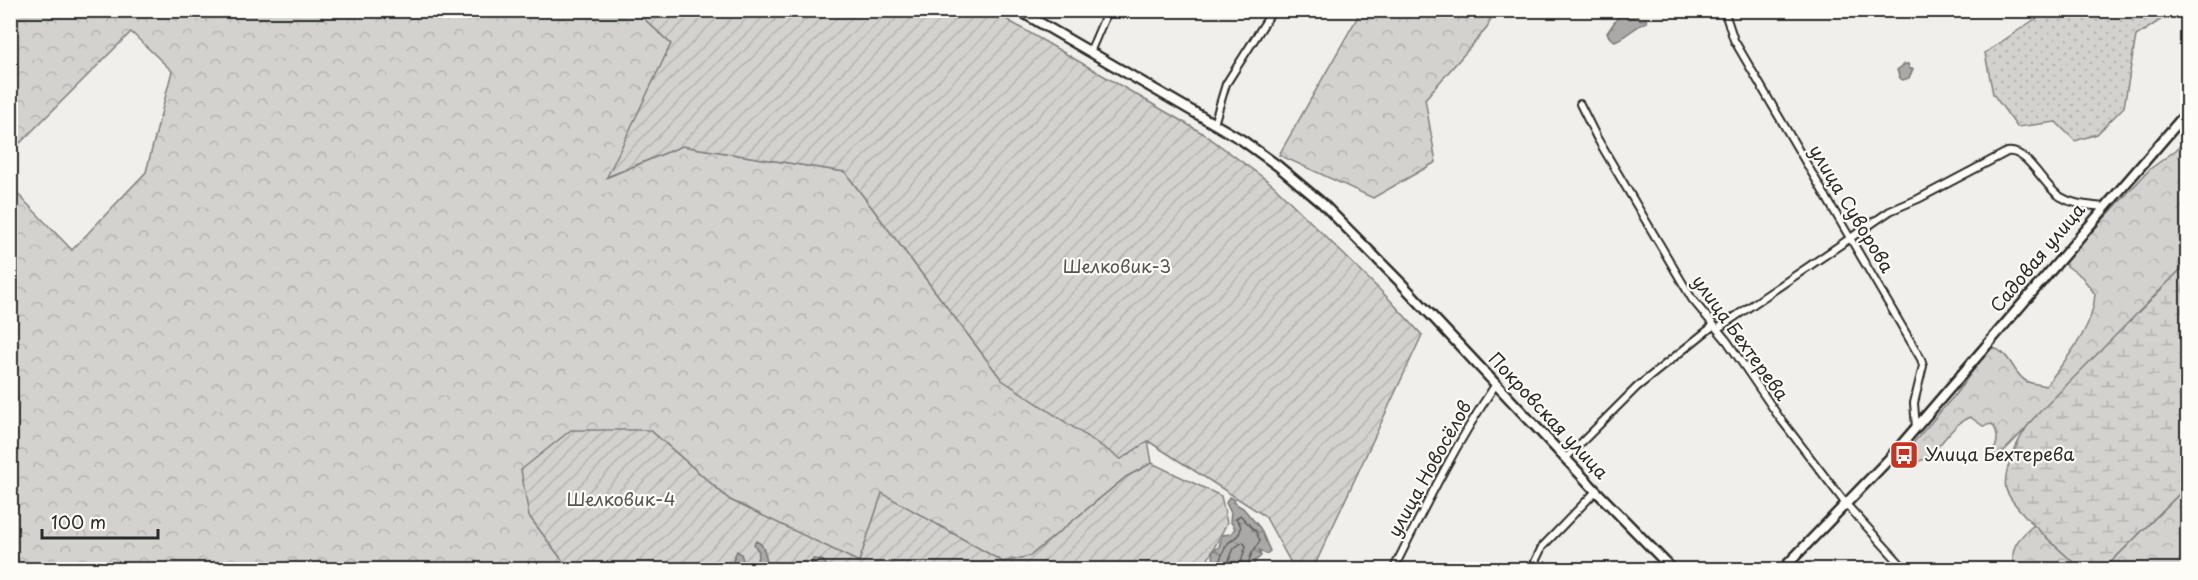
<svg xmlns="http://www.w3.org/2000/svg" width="2198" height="580" font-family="'Playpen Sans',sans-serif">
<defs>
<pattern id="grass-dots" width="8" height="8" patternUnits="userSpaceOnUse" patternTransform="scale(1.5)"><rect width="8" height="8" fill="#d3d2cf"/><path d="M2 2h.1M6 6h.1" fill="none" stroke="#b5b4b2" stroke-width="1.8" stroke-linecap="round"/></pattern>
<pattern id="forest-crowns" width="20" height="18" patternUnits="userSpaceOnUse" patternTransform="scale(1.5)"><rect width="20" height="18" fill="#d3d2cf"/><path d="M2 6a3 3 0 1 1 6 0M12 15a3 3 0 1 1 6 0" fill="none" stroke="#b5b4b2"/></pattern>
<pattern id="wetland-marsh" width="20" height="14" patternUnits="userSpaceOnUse" patternTransform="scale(1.5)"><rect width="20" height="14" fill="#d3d2cf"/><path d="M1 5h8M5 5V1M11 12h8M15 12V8" fill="none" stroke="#b5b4b2"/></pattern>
<pattern id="garden-furrows" width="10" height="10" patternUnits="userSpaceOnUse" patternTransform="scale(1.5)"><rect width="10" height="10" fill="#d3d2cf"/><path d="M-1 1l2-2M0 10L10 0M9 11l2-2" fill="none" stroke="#b5b4b2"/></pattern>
<pattern id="water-ripples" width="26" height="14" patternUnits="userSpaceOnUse" patternTransform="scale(1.5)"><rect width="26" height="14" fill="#aaa9a7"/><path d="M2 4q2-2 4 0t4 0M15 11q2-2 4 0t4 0" fill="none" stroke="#8b8a88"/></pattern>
</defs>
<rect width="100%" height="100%" fill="#f0efeb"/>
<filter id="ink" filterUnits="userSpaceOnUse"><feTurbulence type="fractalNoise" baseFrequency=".0167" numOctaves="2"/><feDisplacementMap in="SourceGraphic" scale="12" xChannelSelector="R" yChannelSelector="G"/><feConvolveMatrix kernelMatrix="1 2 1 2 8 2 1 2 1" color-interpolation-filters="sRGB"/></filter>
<g filter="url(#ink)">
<path fill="url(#grass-dots)" stroke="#7f7e7d" stroke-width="1.5" d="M2032,11L2187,10L2188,17L2174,11L2136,36L2124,107L2097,134L2075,141L2056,122L2017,127L1993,94L1985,53L2038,17Z"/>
<path fill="url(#forest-crowns)" stroke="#7f7e7d" stroke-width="1.5" d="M11,11H636L671,44L608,177L682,146L845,172L1002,380L1148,440L1152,463L1126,477L1030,556L1003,562L883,494L859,562L730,500L650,430L529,516L569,569H11V187L72,250L146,172L172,71L131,32L11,152Z
M1361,11H1494L1487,28L1425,99L1436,162L1373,198L1279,155Z
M2187,138V263L1998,457L1993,459L1992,454C1998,444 2000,434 1992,424L1983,426L1970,417C1948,425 1935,461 1915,462L1912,459V449L1914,442L1954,396L1991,347C2012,353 2012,373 2026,381C2031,384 2040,384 2046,386C2066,358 2093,330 2095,294L2082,277L2063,263L2150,169L2176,150Z
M2187,486V569H2104Z
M2035,524L2081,569H2015C2008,548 2019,537 2035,524Z"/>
<path fill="url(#wetland-marsh)" stroke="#7f7e7d" stroke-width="1.5" d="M2187,263V486L2104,569H2081C2065,555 2011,507 2006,489C2002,470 2020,436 2031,421Z"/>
<path fill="url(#garden-furrows)" stroke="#7f7e7d" stroke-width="1.5" d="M636,11H992L1204,134L1272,184L1389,299L1422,335L1313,569H1303L1291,563L1265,516L1148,441L1121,459L1002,380L845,172L682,146L607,177L671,44Z
M571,430H650L730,500L859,562L882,493L1003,562L1030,556L1126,477L1152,463L1221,496L1227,523L1203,569H569L529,516L521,470Z"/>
<path fill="url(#water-ripples)" stroke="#777775" stroke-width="1.5" d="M1622,11H1634L1641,20L1646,19L1647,22C1635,26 1628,36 1615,41L1610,38L1607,33Z
M1905,64H1908L1910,69H1913L1909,78L1903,80L1900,78L1897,70Z
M1229,497L1235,500L1233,502L1243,508L1260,528L1270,551L1266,554L1259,550L1261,556L1255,561L1254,566L1256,569H1206L1214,561L1212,551L1219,547L1222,535L1231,534L1235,528L1230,521L1231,513L1226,503Z
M756,541L761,544C765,550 769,563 765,569H736L733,560L737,551L741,554L744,563L750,561L753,568L756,564L759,552L754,544Z
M813,559L822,560L826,564V569H809Z"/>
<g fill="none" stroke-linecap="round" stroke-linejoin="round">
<path stroke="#5e5d5d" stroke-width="1.5" d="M1215,570C1221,562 1221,553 1227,545C1230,539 1237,539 1240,532C1242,526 1240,523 1236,519L1240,515L1256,532L1260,541C1255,549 1247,557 1249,570
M1225,570L1234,548L1243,542L1246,546L1242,558L1241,570"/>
<g stroke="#2b2b2b" stroke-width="10">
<path id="street" d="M1724,10L1734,40L1921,359L1923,366L1914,403L1916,428
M1090,52L1108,10
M1580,104L1597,138L1692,299L1727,341L1779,417L1846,504L1906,570
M1214,124L1226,84L1273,10
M1717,329L1890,211L1918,199L2007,152C2028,148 2044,188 2061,197C2074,205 2088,205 2103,207
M1566,458L1637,387L1713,326
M1393,570C1425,506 1456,443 1496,384
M1531,570L1542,547L1596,491"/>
</g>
<g stroke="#2b2b2b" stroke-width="13">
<path id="secondary" d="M1018,10L1242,140L1278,166L1322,203L1401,283L1596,491L1673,570
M1782,570L1889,459L2188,111"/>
</g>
<use href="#street" stroke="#fdfcf7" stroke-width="6"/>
<use href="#secondary" stroke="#fdfcf7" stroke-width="8"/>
</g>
</g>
<defs>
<g id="bus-square" transform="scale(1.5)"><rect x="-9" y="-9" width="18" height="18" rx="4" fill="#c8321e" stroke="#fdfcf7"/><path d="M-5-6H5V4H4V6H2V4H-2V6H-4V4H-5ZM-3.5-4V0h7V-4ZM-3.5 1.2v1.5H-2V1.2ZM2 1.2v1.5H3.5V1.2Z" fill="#fff"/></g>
</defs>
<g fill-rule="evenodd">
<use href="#bus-square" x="1904" y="455"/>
</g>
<g text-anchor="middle" stroke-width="4.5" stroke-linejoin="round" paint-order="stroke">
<g font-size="18" fill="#2b2b2b" stroke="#fdfcf7">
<text transform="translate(1851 209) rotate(59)" y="6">улица Суворова</text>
<text transform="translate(2038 258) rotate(-50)" y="6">Садовая улица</text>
<text transform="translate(1740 338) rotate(54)" y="6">улица Бехтерева</text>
<text transform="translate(1548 416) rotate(47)" y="6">Покровская улица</text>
<text transform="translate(1430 469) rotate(-61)" y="6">улица Новосёлов</text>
</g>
<g font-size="18" fill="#555554" stroke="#fdfcf7">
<text x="1117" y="273">Шелковик-3</text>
<text x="621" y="506">Шелковик-4</text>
</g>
<g font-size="18" fill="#2b2b2b" stroke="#fdfcf7" text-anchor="start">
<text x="1925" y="461">Улица Бехтерева</text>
</g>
</g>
<rect width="2198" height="580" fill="none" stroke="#fdfcf7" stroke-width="36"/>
<rect x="18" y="18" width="2162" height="544" fill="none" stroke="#2b2b2b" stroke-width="2" filter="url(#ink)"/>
<path d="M42 529v9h116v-9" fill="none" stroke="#2b2b2b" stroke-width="3"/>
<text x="51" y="529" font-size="18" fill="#2b2b2b" stroke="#fdfcf7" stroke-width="4.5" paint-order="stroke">100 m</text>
</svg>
